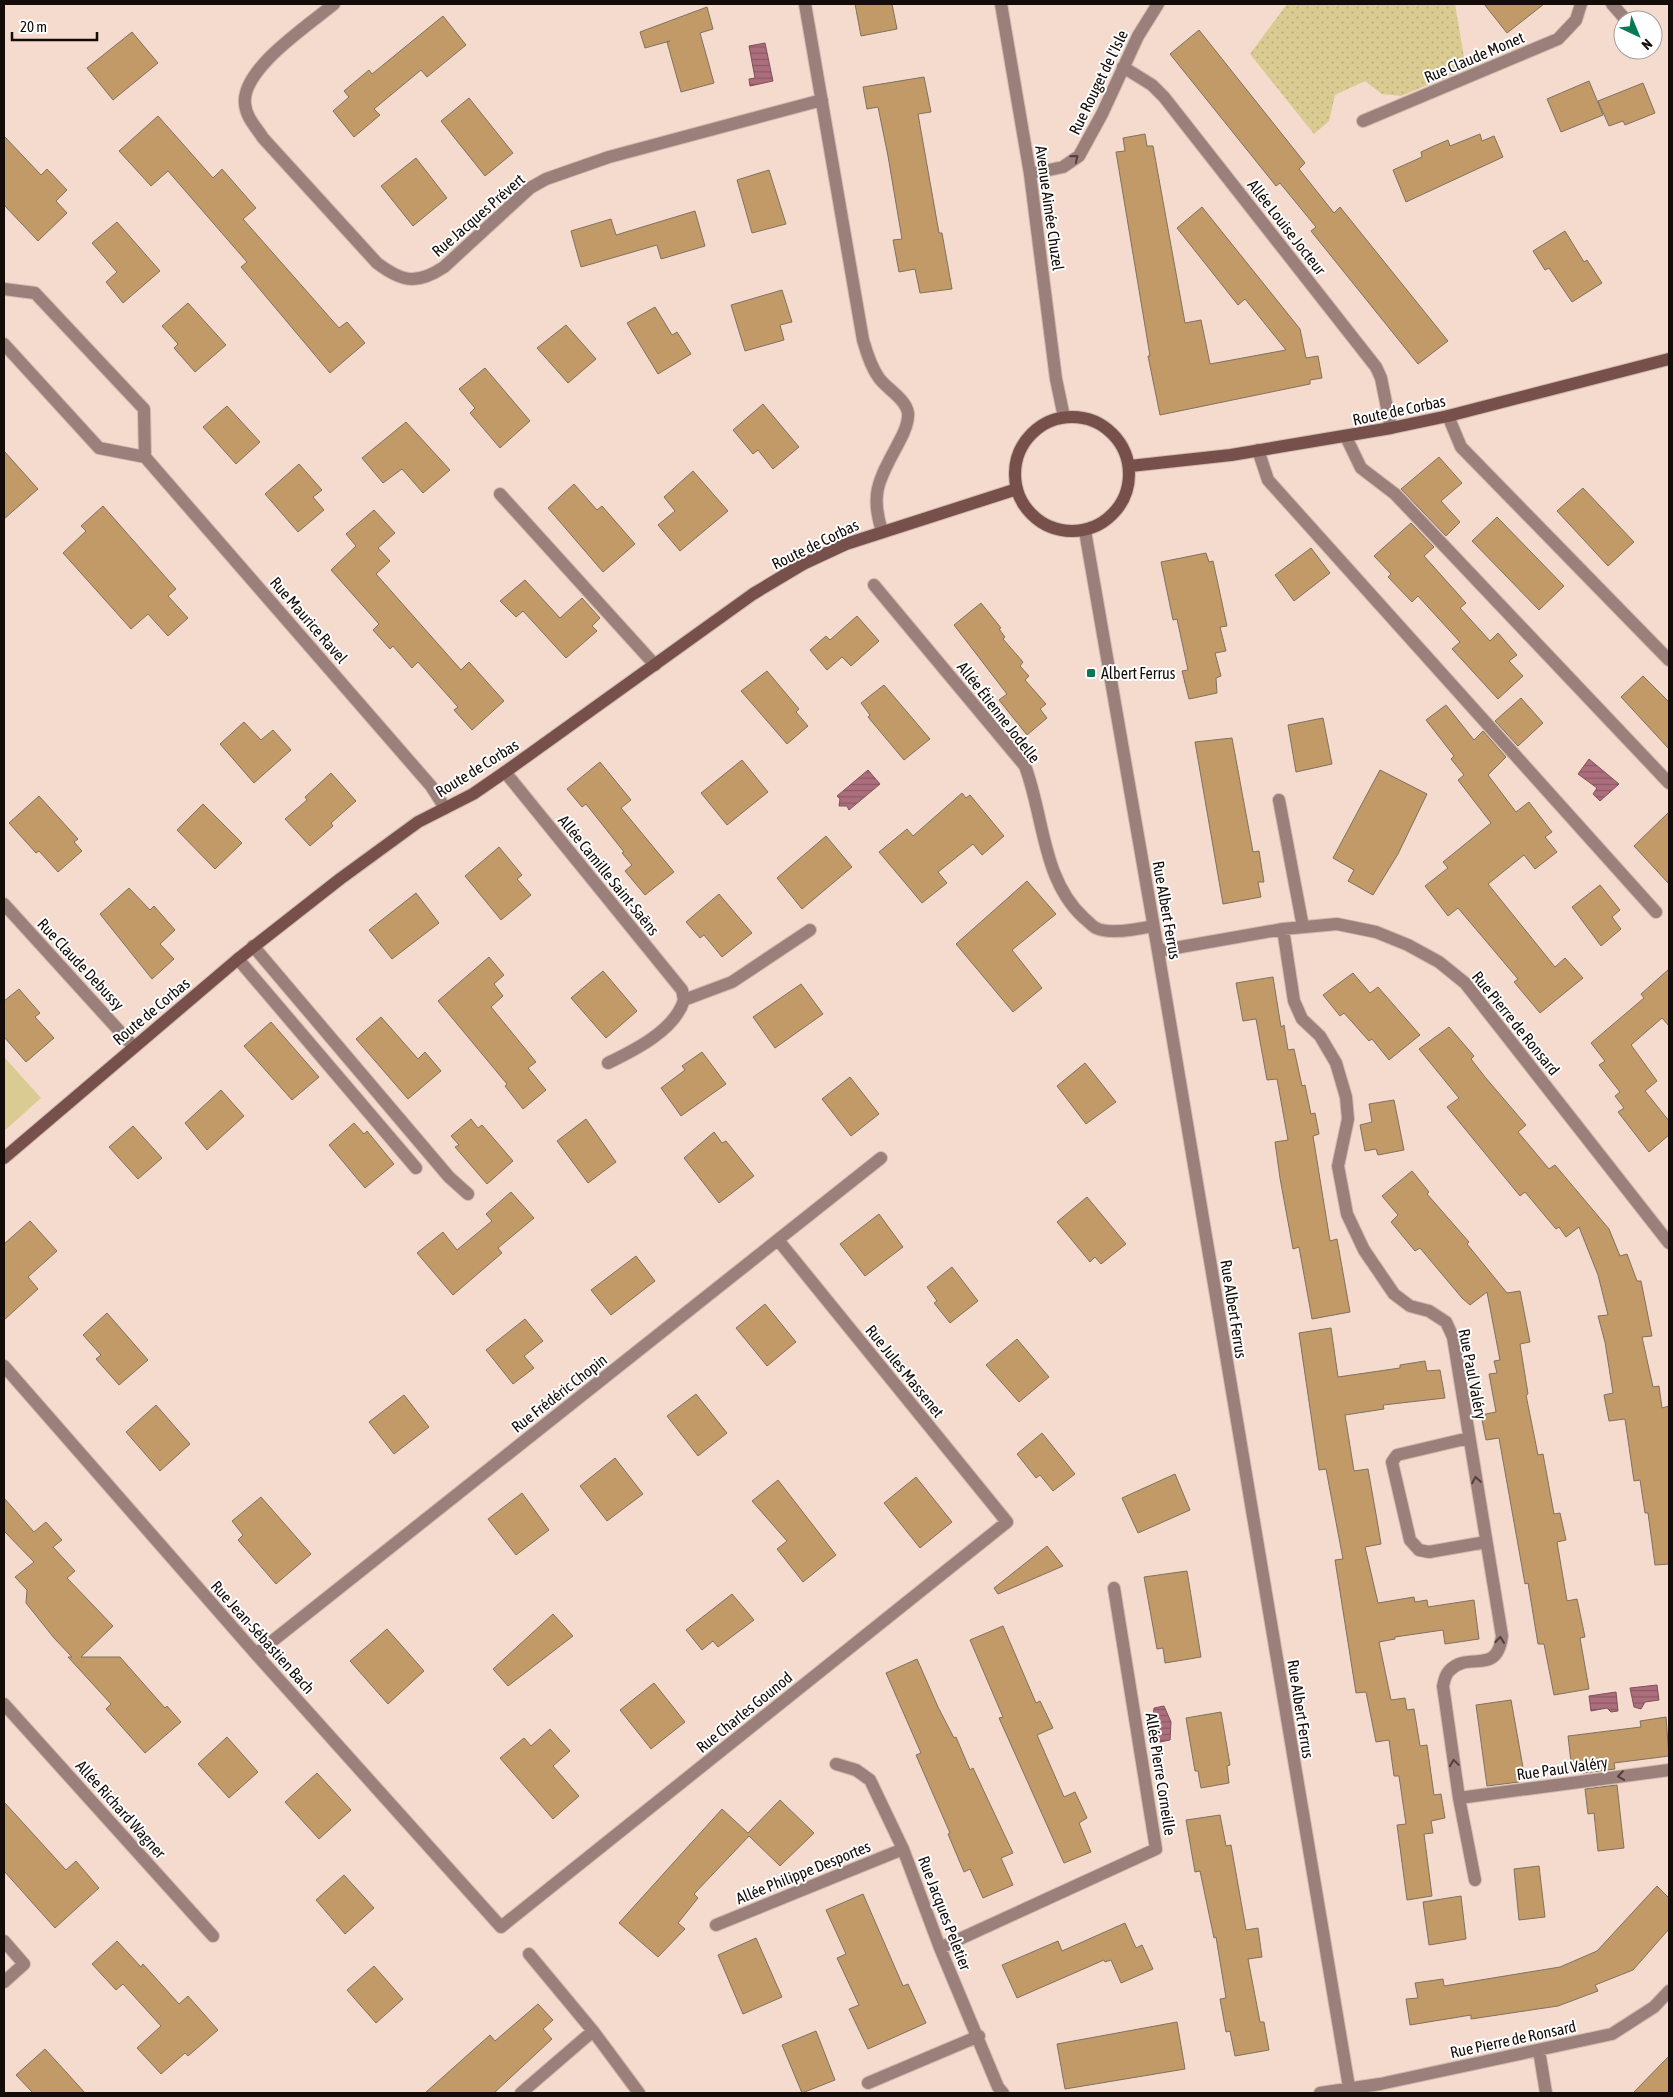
<svg xmlns="http://www.w3.org/2000/svg" width="1673" height="2097" font-family="'Asap Condensed',sans-serif">
<defs>
<pattern id="grass-dots" width="8" height="8" patternUnits="userSpaceOnUse" patternTransform="scale(1.25)"><rect width="8" height="8" fill="#d9cb92"/><path d="M2 2h.1M6 6h.1" fill="none" stroke="#b9ad7c" stroke-width="1.8" stroke-linecap="round"/></pattern>
<pattern id="water-rules" width="6" height="5" patternUnits="userSpaceOnUse" patternTransform="scale(1.25)"><rect width="6" height="5" fill="#ac6e7d"/><path d="M0 2.5h6" fill="none" stroke="#8b5964"/></pattern>
</defs>
<rect width="100%" height="100%" fill="#f4dbce"/>
<path fill="url(#grass-dots)" d="M1287,4H1455L1466,69L1401,96L1382,94L1365,81L1335,95L1329,121L1314,134L1250,54Z"/>
<path fill="#d9cb92" d="M4,1057L41,1098L4,1131Z"/>
<path fill="url(#water-rules)" stroke="#7e515a" d="M765,43L773,81L750,86L749,79L755,78L749,46Z
M1589,759L1619,784L1600,801L1593,794L1597,788L1578,774Z
M868,770L880,784L849,810L847,806H839L840,799L837,796Z
M1657,1685L1659,1700L1645,1702L1641,1709L1634,1707L1630,1688Z
M1616,1692L1618,1711L1611,1712L1607,1708L1591,1711L1589,1696Z
M1164,1706L1171,1722L1170,1740L1160,1742C1154,1731 1152,1720 1154,1708Z"/>
<path fill="#c19a68" stroke="#80715f" d="M855,4H892L897,29L861,36Z
M1484,4H1544L1507,33Z
M707,7L713,29L700,33L714,83L681,92L667,42L670,41L645,48L640,32Z
M443,16L466,45L427,77L421,70L374,109L380,115L354,137L333,111L349,97L344,91L369,70L372,74Z
M1199,30L1305,163L1299,169L1334,213L1340,207L1448,341L1418,364L1311,231L1316,227L1280,183L1276,186L1170,54Z
M132,32L158,63L113,100L87,68Z
M924,77L931,112L918,114L939,233H942L952,289L920,293L915,269L899,272L893,240L902,239L888,156L878,107L867,109L863,87Z
M1589,81L1603,115L1561,132L1547,99Z
M1643,83L1655,113L1625,125L1623,121L1609,126L1598,101Z
M469,98L513,153L485,176L441,121Z
M158,116L213,178L222,169L256,208L243,219L339,328L347,322L365,343L330,373L241,267L247,262L168,171L151,186L119,151Z
M1145,134L1147,146H1153L1185,323L1201,320L1210,364L1286,350L1245,299L1238,305L1177,228L1202,207L1300,329L1306,358L1318,356L1322,378L1310,380V384L1160,415L1148,356H1150L1116,152L1125,151L1123,138Z
M1480,134L1482,141L1494,136L1503,157L1406,202L1393,170L1422,157L1421,152L1434,146L1448,140L1450,146Z
M4,136L41,175L47,169L67,190L56,201L67,213L38,241L4,205Z
M416,158L447,198L413,226L381,186Z
M769,170L786,224L752,233L737,180Z
M695,211L705,246L661,259L657,245L581,267L571,231L611,219L616,235Z
M117,222L160,271L123,303L106,282L117,272L92,243Z
M1565,231L1584,262L1587,260L1602,283L1572,302L1549,268L1545,270L1533,251Z
M782,290L792,322L780,325L784,340L745,351L731,305Z
M188,303L226,345L195,372L174,348L178,344L162,326Z
M655,307L672,335L677,332L691,354L658,374L627,323Z
M566,325L596,359L568,383L537,348Z
M485,368L530,421L500,448L470,413L475,408L459,389Z
M763,404L799,447L773,469L758,450L753,454L733,430Z
M227,406L260,442L236,464L203,427Z
M406,422L450,470L423,493L402,469L383,483L362,458Z
M4,451L38,489L4,519Z
M1439,457L1462,483L1441,501L1460,522L1446,536L1401,489Z
M299,464L322,490L313,497L324,510L298,532L265,494Z
M693,471L728,511L680,551L658,525L675,511L664,497Z
M574,484L597,510L602,506L635,544L603,572L548,508Z
M1583,488L1634,542L1608,566L1557,511Z
M103,506L176,589L168,596L188,618L168,636L148,614L131,629L63,553L86,531L81,526Z
M374,510L395,533L378,548L390,561L376,574L461,670L469,662L504,701L472,730L454,710L458,707L418,662L412,668L393,646L390,649L373,630L379,624L331,570L356,546L346,534Z
M1497,517L1564,586L1539,610L1472,541Z
M1411,523L1434,547L1424,556L1466,603L1460,608L1490,641L1498,633L1517,655L1509,661L1523,676L1498,699L1452,649L1460,642L1418,596L1412,602L1388,577L1391,574L1374,556Z
M1311,548L1330,573L1294,601L1275,575Z
M1206,553L1209,562L1213,561L1227,626L1220,627L1226,651L1215,653L1221,676L1216,678L1217,693L1189,699L1182,671L1188,670L1177,619L1173,620L1161,562Z
M525,580L560,618L582,598L600,618L592,626L597,631L566,658L523,611L516,617L500,601Z
M981,603L1001,628L999,629L1005,637L1003,639L1023,662L1020,666L1029,676L1025,680L1046,704L1040,709L1047,718L1027,735L999,700L1007,694L954,625Z
M857,616L879,641L851,666L842,657L827,670L810,650L826,636L830,640Z
M767,671L799,709L796,712L808,726L787,744L741,691Z
M1643,676L1669,702V749L1621,697Z
M884,685L930,739L904,760L868,717L870,715L861,703Z
M1521,698L1543,723L1518,746L1495,721Z
M1446,705L1474,740L1483,731L1506,757L1488,775L1516,812L1529,802L1552,832L1545,837L1557,852L1535,869L1524,855L1488,884L1555,967L1565,958L1583,978L1540,1013L1514,982L1518,979L1458,908L1448,916L1425,886L1448,868L1443,862L1491,823L1458,780L1464,775L1451,759L1454,756L1426,720Z
M1323,718L1332,764L1296,772L1288,725Z
M244,722L261,740L273,730L291,750L254,783L220,744Z
M1232,738L1253,852L1259,851L1264,882H1258L1261,897L1223,904L1195,742Z
M742,760L768,792L727,825L701,793Z
M600,762L631,800L621,808L674,872L645,895L625,871L632,865L622,853L624,852L586,804L582,807L567,789Z
M1380,770L1427,794L1398,854L1373,895L1348,881L1354,870L1333,858Z
M331,773L356,801L331,823L333,826L310,846L285,819L307,800L305,797Z
M962,793L966,798L970,795L1004,836L982,855L973,844L938,872L947,883L922,903L879,852L907,829L913,836Z
M39,796L78,839L74,842L82,851L58,872L39,851L36,853L9,823Z
M203,804L242,843L215,869L177,830Z
M1669,812V884L1634,846Z
M826,836L852,867L802,909L777,878Z
M499,847L522,875L517,879L531,895L501,920L465,876Z
M1027,881L1056,914L1012,950L1042,988L1013,1012L956,944Z
M1600,885L1620,910L1612,917L1621,929L1601,946L1572,907Z
M129,888L150,910L154,906L175,930L160,944L174,959L152,979L100,914Z
M416,893L439,923L392,959L369,930Z
M719,894L752,933L722,957L704,935L700,938L686,922Z
M489,957L504,975L494,984L503,996L491,1007L536,1062L528,1068L546,1090L523,1109L505,1086L507,1084L438,1001Z
M1669,969V1026L1662,1018L1631,1045L1657,1081L1645,1091L1669,1121V1135L1649,1152L1618,1112L1624,1108L1615,1096L1620,1092L1599,1065L1605,1061L1591,1043L1644,998L1641,994Z
M603,971L637,1011L606,1038L571,998Z
M1353,973L1370,993L1378,987L1420,1035L1389,1060L1372,1039L1369,1041L1344,1013L1340,1016L1323,995Z
M1273,977L1281,1027L1284,1025L1288,1050L1294,1049L1302,1086L1305,1085L1311,1114L1315,1113L1319,1134L1313,1136L1330,1241L1337,1239L1350,1312L1312,1319L1299,1247L1293,1249L1280,1178L1275,1142L1288,1140L1277,1079L1267,1080L1256,1019L1243,1021L1236,983Z
M801,984L823,1014L775,1048L753,1017Z
M19,989L40,1013L35,1017L54,1038L26,1062L4,1037V1001Z
M381,1017L418,1059L425,1052L441,1071L408,1099L356,1039Z
M271,1022L319,1077L292,1100L244,1046Z
M1449,1027L1474,1056L1471,1059L1485,1077L1526,1125L1518,1132L1549,1169L1555,1165L1609,1229L1620,1256L1627,1254L1637,1281H1641L1652,1336L1642,1337L1653,1387L1659,1386L1662,1408L1669,1406V1564L1655,1565L1648,1513H1645L1640,1480L1634,1481L1625,1419L1609,1421L1604,1395L1613,1393L1605,1342L1598,1316L1608,1315L1598,1275L1579,1227L1566,1237L1559,1227L1556,1229L1525,1192L1520,1196L1447,1107L1459,1098L1419,1049Z
M702,1052L726,1084L681,1116L661,1088L685,1070L682,1066Z
M1085,1063L1116,1102L1086,1124L1057,1086Z
M850,1077L879,1114L851,1136L822,1099Z
M221,1090L244,1116L207,1150L185,1123Z
M1394,1100L1404,1150L1378,1155L1376,1149L1365,1151L1360,1125L1372,1122L1369,1104Z
M471,1119L478,1128L482,1125L513,1161L487,1184L455,1147L459,1145L451,1136Z
M586,1119L616,1162L588,1183L557,1141Z
M354,1123L364,1134L367,1131L394,1164L365,1188L329,1145Z
M133,1126L162,1158L138,1179L109,1147Z
M714,1132L722,1143L726,1141L754,1176L719,1203L684,1158Z
M1412,1171L1429,1192L1427,1194L1469,1242L1467,1244L1507,1293L1520,1291L1530,1342L1520,1344L1528,1394L1526,1395L1538,1455L1543,1454L1554,1514L1560,1513L1566,1540L1557,1542L1567,1601L1577,1599L1585,1637L1580,1638L1589,1689L1554,1695L1544,1644H1538L1528,1583L1525,1584L1499,1438L1486,1440L1481,1415L1496,1412L1489,1374L1497,1373L1494,1361L1500,1360L1487,1292L1470,1305L1462,1298L1420,1248L1415,1251L1391,1222L1398,1215L1382,1196Z
M511,1192L534,1218L498,1248L502,1253L453,1295L417,1253L443,1232L457,1250L492,1221L486,1214Z
M1087,1197L1126,1244L1101,1264L1095,1257L1090,1262L1057,1222Z
M879,1214L903,1247L865,1276L840,1244Z
M30,1221L57,1251L28,1277L38,1289L4,1320V1244Z
M636,1256L655,1281L611,1315L591,1290Z
M952,1267L978,1301L950,1323L934,1303L937,1301L927,1287Z
M765,1304L796,1342L767,1366L736,1328Z
M107,1313L148,1360L119,1385L96,1359L101,1355L83,1335Z
M525,1319L543,1341L524,1356L534,1368L513,1384L486,1350Z
M1331,1328L1338,1377L1400,1368V1365L1425,1361L1427,1371L1440,1370L1445,1398L1383,1405L1384,1409L1345,1415L1354,1471L1368,1469L1377,1520L1381,1544L1365,1547L1378,1603L1414,1597L1415,1602L1427,1600L1428,1607L1474,1600L1479,1639L1445,1644L1443,1630L1395,1637V1639L1379,1642L1391,1700L1405,1698L1407,1710L1414,1709L1420,1746L1427,1745L1434,1795L1441,1794L1445,1818L1431,1821L1433,1833L1424,1834L1432,1896L1407,1900L1397,1825L1406,1824L1399,1776H1394L1389,1740L1376,1742L1366,1692L1356,1693L1335,1560L1343,1559L1326,1469L1319,1470L1299,1333Z
M1017,1339L1049,1377L1019,1402L986,1365Z
M696,1394L727,1433L698,1456L667,1416Z
M404,1395L429,1427L394,1454L369,1422Z
M156,1405L190,1444L160,1471L126,1432Z
M1042,1433L1075,1474L1053,1491L1040,1475L1036,1478L1017,1454Z
M615,1458L643,1494L607,1521L580,1486Z
M1175,1474L1190,1510L1138,1533L1122,1498Z
M916,1477L952,1522L920,1548L884,1503Z
M778,1480L836,1555L803,1582L777,1549L787,1541L752,1501Z
M522,1493L549,1530L516,1555L488,1519Z
M261,1497L311,1554L276,1584L238,1540L243,1535L232,1521Z
M4,1498L34,1532L46,1522L62,1540L53,1547L75,1571L67,1578L113,1626L81,1657H120L165,1708L167,1706L181,1722L145,1753L106,1709L111,1704L68,1657H72L54,1638L26,1603L27,1590L15,1577L34,1562L4,1531Z
M1047,1546L1063,1566L998,1594L994,1588Z
M1187,1571L1201,1657L1165,1663L1163,1648L1157,1649L1144,1577Z
M732,1594L754,1620L718,1647L713,1641L702,1650L686,1630Z
M553,1614L573,1636L508,1686L493,1669Z
M1003,1626L1036,1703L1040,1701L1053,1728L1037,1735L1064,1797L1075,1792L1087,1818L1079,1823L1091,1852L1064,1863L999,1718L1003,1717L970,1640Z
M387,1629L424,1671L388,1704L350,1661Z
M917,1659L938,1707L954,1738L956,1737L970,1770L973,1768L1013,1853L1001,1858L1013,1885L983,1898L970,1869L964,1872L948,1834L950,1833L916,1755L921,1753L886,1673Z
M654,1683L685,1722L651,1749L620,1710Z
M1511,1700L1524,1773H1517L1519,1782L1487,1786L1476,1705Z
M1221,1712L1230,1765L1227,1766L1229,1783L1201,1788L1198,1771H1195L1186,1718Z
M1666,1717L1669,1756L1614,1763L1615,1769L1583,1773V1769L1572,1771L1568,1736L1641,1727L1640,1721Z
M550,1729L570,1751L553,1766L579,1796L553,1819L500,1758L524,1738L531,1746Z
M227,1737L258,1772L229,1798L198,1764Z
M317,1773L351,1810L319,1839L285,1802Z
M1617,1785L1624,1848L1598,1851L1594,1813L1588,1814L1585,1789Z
M780,1800L814,1833L780,1866L749,1836L694,1894L698,1898L678,1923L685,1929L658,1957L619,1923L722,1809L748,1833Z
M4,1802L66,1870L76,1861L99,1888L55,1928L4,1871Z
M1220,1815L1226,1846L1231,1845L1246,1930L1258,1928L1262,1957L1248,1959L1260,2022H1264L1269,2050L1235,2056L1230,2031L1226,2032L1220,1999L1226,1998L1216,1937L1214,1938L1200,1871L1195,1872L1186,1820Z
M1539,1866L1545,1917L1519,1920L1514,1869Z
M344,1875L374,1908L345,1934L316,1900Z
M1657,1886L1669,1898V1929L1633,1970L1595,1985L1598,1991L1558,2006L1471,2019V2015L1410,2025L1406,1999L1418,1998L1415,1983L1443,1979L1444,1986L1560,1967L1597,1951Z
M863,1894L903,1986L908,1984L926,2023L868,2049L849,2009L859,2005L837,1958L846,1954L826,1910Z
M1461,1896L1466,1939L1429,1945L1423,1902Z
M1125,1923L1136,1948L1142,1945L1153,1969L1121,1983L1111,1960L1105,1962L1104,1960L1017,1998L1002,1965L1058,1941L1062,1951Z
M756,1938L782,1997L743,2014L718,1955Z
M117,1941L141,1967L143,1964L179,2004L188,1996L218,2030L188,2056L185,2053L161,2074L137,2048L161,2026L123,1984L116,1990L92,1964Z
M374,1966L403,1999L376,2023L347,1990Z
M538,2004L553,2020L543,2029L552,2039L494,2093H425L490,2035L495,2041Z
M1177,2022L1185,2069L1065,2089L1057,2044Z
M816,2031L835,2080L802,2093L782,2045Z
M45,2049L67,2073L85,2093H33L16,2075Z
M1669,2056V2093H1633Z"/>
<g fill="none" stroke-linecap="round" stroke-linejoin="round">
<g stroke="#d0baae" stroke-width="14">
<path id="lane" d="M1448,416L1461,447L1669,660
M1346,437L1361,468L1395,494L1669,783
M1258,450L1268,480L1656,912
M500,494L655,665
M253,946L449,1177L468,1194
M238,959L416,1168"/>
</g>
<g stroke="#d0baae" stroke-width="14">
<path id="street" d="M334,4C309,25 241,69 245,104C246,117 256,127 263,138L377,263C402,282 417,285 444,267L530,188L546,179L609,157L822,100
M805,4L863,340C867,354 871,367 879,378C887,389 906,399 908,413C909,423 904,433 899,442C881,477 869,491 882,531
M1001,4L1030,174L1056,379L1064,417
M1612,4L1626,20
M1123,67L1152,85L1164,97L1376,367L1381,378L1391,428
M1363,121L1558,39L1576,20L1581,4
M1030,174L1063,167L1079,156L1102,114L1138,36L1158,4
M4,289L35,293L144,409L145,457L431,786L445,808
M4,344L99,448L145,457
M1085,531L1158,951L1350,2093
M874,585L1025,766C1044,816 1042,880 1084,918C1088,921 1092,926 1096,928C1110,935 1139,929 1153,926
M505,772L682,990L684,1000C675,1030 635,1050 608,1063
M1279,800L1303,927
M4,904L133,1046
M1283,929L1294,1001L1302,1019L1320,1036L1336,1063L1346,1097L1348,1119L1338,1166L1347,1214L1364,1250L1394,1294L1410,1306L1429,1311L1446,1322L1453,1337L1502,1636C1497,1677 1468,1650 1449,1671C1445,1675 1444,1682 1443,1686L1459,1798L1669,1770
M1158,951L1283,929L1337,924L1376,932L1408,945L1439,962L1465,983L1669,1243
M684,1000L732,982L810,930
M4,1366L256,1654L501,1927L1007,1522L778,1240
M1469,1438L1397,1455L1392,1462L1410,1540L1419,1550L1429,1552L1486,1542
M256,1654L881,1158
M4,1704L213,1936
M836,1764L856,1770L870,1780L903,1849L940,1948L998,2087L1003,2093
M1459,1798L1475,1880
M716,1925L903,1849
M4,1941L24,1964L4,1982
M940,1948L1156,1849L1114,1588
M529,1954L593,2031L639,2093
M1539,2050L1546,2093
M868,2083L979,2036
M521,2093L593,2031
M1320,2093L1380,2084L1612,2034L1654,2007L1669,1991"/>
</g>
<g stroke="#d0baae" stroke-width="14">
<path id="secondary" d="M1015 474a57 57 0 1 1 114 0a57 57 0 1 1-114 0Z
M1130,466L1231,455L1391,428L1448,416L1669,359
M4,1158L238,959L340,879L418,822L473,794L505,772L753,594L803,564L846,544L1017,489"/>
</g>
<use href="#lane" stroke="#9b7f7b" stroke-width="12"/>
<use href="#street" stroke="#9b7f7b" stroke-width="12"/>
<use href="#secondary" stroke="#78504b" stroke-width="12"/>
</g>
<defs><path id="oneway-chevron" d="M-2-3.5L2.5 0L-2 3.5" fill="none" stroke-width="1.6" stroke-linecap="round" stroke-linejoin="round" transform="scale(1.25)"/></defs>
<g stroke="#51403c">
<use href="#oneway-chevron" transform="translate(1075 158) rotate(-39)"/>
<use href="#oneway-chevron" transform="translate(1476 1480) rotate(-99)"/>
<use href="#oneway-chevron" transform="translate(1500 1640) rotate(-84)"/>
<use href="#oneway-chevron" transform="translate(1454 1763) rotate(-98)"/>
<use href="#oneway-chevron" transform="translate(1621 1776) rotate(172)"/>
</g>
<rect fill="#087955" stroke="#fff" stroke-width="2" x="1086" y="668" width="10" height="10" rx="2.5"/>
<g text-anchor="middle" stroke-width="4" stroke-linejoin="round" paint-order="stroke">
<g font-size="16" fill="#140c08" stroke="#fff">
<text transform="translate(1474 57) rotate(-23)" y="6">Rue Claude Monet</text>
<text transform="translate(1098 82) rotate(-64)" y="6">Rue Rouget de l'Isle</text>
<text transform="translate(1050 208) rotate(82)" y="6">Avenue Aimée Chuzel</text>
<text transform="translate(478 215) rotate(-41)" y="6">Rue Jacques Prévert</text>
<text transform="translate(1287 227) rotate(52)" y="6">Allée Louise Jocteur</text>
<text transform="translate(1399 410) rotate(-12)" y="6">Route de Corbas</text>
<text transform="translate(815 544) rotate(-26)" y="6">Route de Corbas</text>
<text transform="translate(309 620) rotate(49)" y="6">Rue Maurice Ravel</text>
<text transform="translate(999 712) rotate(52)" y="6">Allée Étienne Jodelle</text>
<text transform="translate(477 768) rotate(-32)" y="6">Route de Corbas</text>
<text transform="translate(609 875) rotate(51)" y="6">Allée Camille Saint-Saëns</text>
<text transform="translate(1167 910) rotate(80)" y="6">Rue Albert Ferrus</text>
<text transform="translate(81 964) rotate(47)" y="6">Rue Claude Debussy</text>
<text transform="translate(151 1011) rotate(-40)" y="6">Route de Corbas</text>
<text transform="translate(1516 1023) rotate(51)" y="6">Rue Pierre de Ronsard</text>
<text transform="translate(1234 1309) rotate(81)" y="6">Rue Albert Ferrus</text>
<text transform="translate(905 1371) rotate(51)" y="6">Rue Jules Massenet</text>
<text transform="translate(1473 1374) rotate(79)" y="6">Rue Paul Valéry</text>
<text transform="translate(559 1393) rotate(-38)" y="6">Rue Frédéric Chopin</text>
<text transform="translate(263 1637) rotate(48)" y="6">Rue Jean-Sébastien Bach</text>
<text transform="translate(1301 1709) rotate(81)" y="6">Rue Albert Ferrus</text>
<text transform="translate(744 1712) rotate(-39)" y="6">Rue Charles Gounod</text>
<text transform="translate(1562 1768) rotate(-8)" y="6">Rue Paul Valéry</text>
<text transform="translate(1161 1774) rotate(81)" y="6">Allée Pierre Corneille</text>
<text transform="translate(121 1809) rotate(48)" y="6">Allée Richard Wagner</text>
<text transform="translate(803 1872) rotate(-22)" y="6">Allée Philippe Desportes</text>
<text transform="translate(945 1913) rotate(69)" y="6">Rue Jacques Peletier</text>
<text transform="translate(1513 2039) rotate(-12)" y="6">Rue Pierre de Ronsard</text>
</g>
<g font-size="16" fill="#140c08" stroke="#fff" text-anchor="start">
<text x="1101" y="679">Albert Ferrus</text>
</g>
</g>
<rect width="1673" height="2097" fill="none" stroke="#140c08" stroke-width="10"/>
<g transform="translate(1638 35) rotate(136)"><circle r="24" fill="#ffffff" stroke="#a19e9c"/>
<path d="M0-4L9 19L0 12L-9 19Z" fill="#087955"/>
<text y="-8" font-size="14" font-weight="bold" text-anchor="middle" fill="#140c08">N</text>
</g>
<path d="M12 32v8h85v-8" fill="none" stroke="#140c08" stroke-width="2.5"/>
<text x="20" y="32" font-size="15" fill="#140c08" stroke="#ffffff" stroke-width="4" paint-order="stroke">20 m</text>
</svg>
